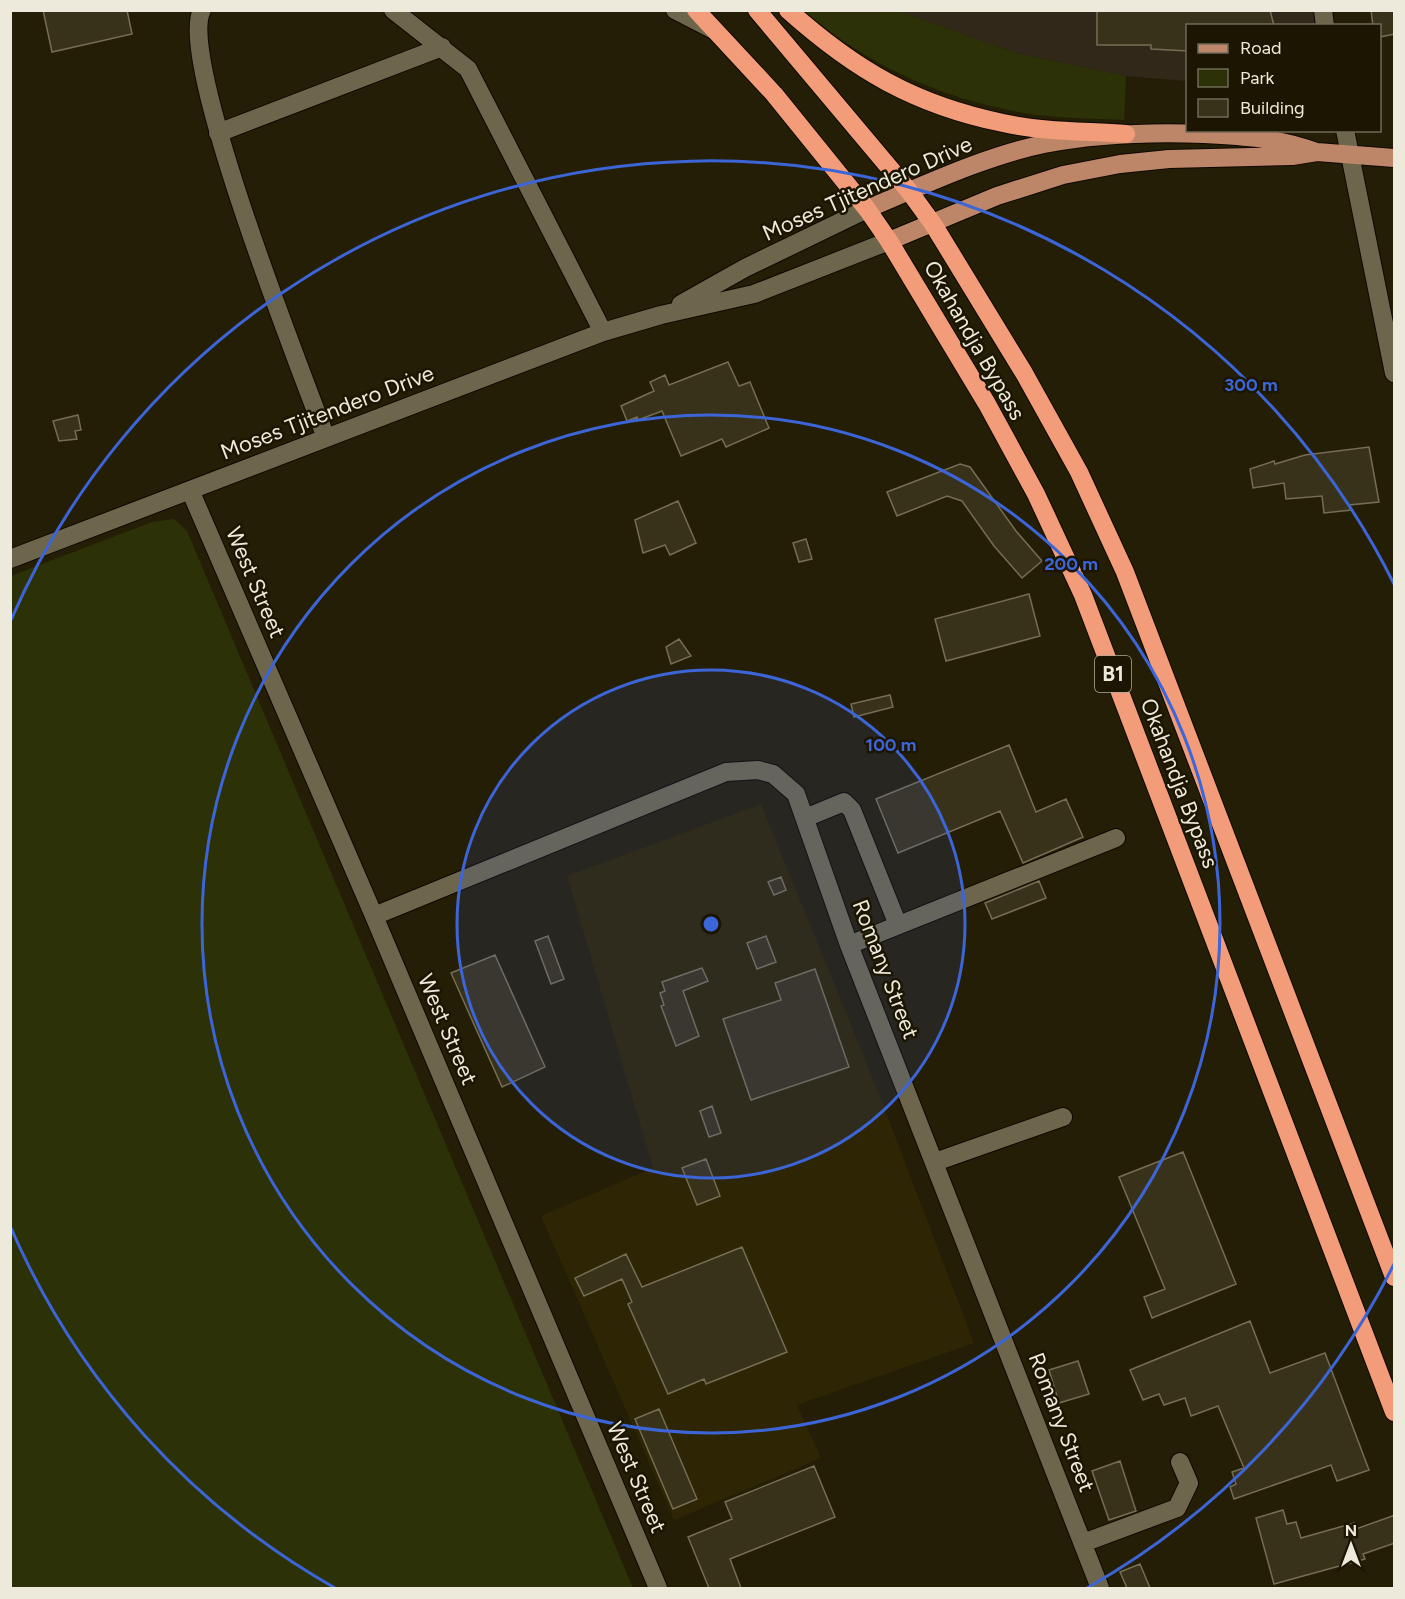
<svg xmlns="http://www.w3.org/2000/svg" width="1405" height="1599" font-family="Figtree,sans-serif">
<rect width="100%" height="100%" fill="#251e07"/>
<path fill="#322819" d="M1322,10L1325,25L1188,26L1187,81L1126,76L1016,53L899,11Z"/>
<path fill="#2e2505" d="M761,804L875,1084L974,1343L797,1405L821,1458L674,1520L541,1216L653,1168L567,876Z"/>
<path fill="#2c3107" d="M804,11H899L1016,53L1126,76L1124,120C1091,118 1056,119 1024,113C940,98 869,66 804,11Z
M174,519L187,531L633,1588H11V576L152,522Z"/>
<path fill="#39321a" stroke="#756d54" stroke-width="1.5" d="M43,10H127L132,34L52,52Z
M1097,10H1270L1274,26H1188V51L1151,49V45H1097Z
M1371,10H1395V34L1380,37V26H1373Z
M728,362L739,386L750,382L769,428L726,447L722,439L681,456L662,411L638,420L637,417L627,421L621,406L654,391L650,382L665,375L669,385Z
M78,415L81,430L75,431L77,439L59,441L53,421Z
M1369,447L1379,502L1349,505L1351,510L1324,513L1322,496L1286,499L1284,483L1253,488L1250,469L1274,461L1275,464L1305,455Z
M960,464L970,467L1016,531L1042,561L1022,578L994,546L962,501L947,496L897,516L887,492Z
M678,501L696,543L670,555L665,545L643,553L635,520Z
M806,539L812,559L799,562L793,543Z
M1029,594L1040,636L946,661L935,619Z
M679,639L691,656L671,664L666,647Z
M890,695L893,707L854,717L851,704Z
M1009,745L1036,812L1066,799L1083,837L1023,863L1000,811L898,853L876,799Z
M781,877L786,890L774,895L768,882Z
M1039,881L1046,898L992,919L985,903Z
M548,936L564,979L551,984L535,941Z
M766,936L776,962L757,969L747,943Z
M495,955L545,1067L502,1087L451,973Z
M702,968L708,981L683,991L699,1036L676,1046L661,1006L664,1005L660,993L665,991L662,982Z
M815,969L849,1067L751,1100L723,1019L781,1000L775,983Z
M712,1106L721,1133L709,1137L700,1111Z
M1183,1152L1236,1284L1152,1318L1144,1297L1165,1289L1119,1177Z
M706,1159L720,1196L697,1205L682,1168Z
M742,1247L787,1352L706,1384L704,1379L668,1394L628,1304L632,1302L622,1279L584,1296L575,1278L626,1254L642,1287Z
M1250,1321L1270,1373L1325,1353L1369,1470L1337,1481L1331,1465L1234,1499L1230,1487L1236,1484L1232,1472L1244,1468L1218,1406L1191,1416L1185,1398L1164,1405L1159,1394L1143,1400L1130,1370Z
M1078,1361L1089,1394L1059,1403L1049,1370Z
M659,1409L697,1499L673,1509L635,1419Z
M1120,1461L1136,1511L1109,1520L1092,1471Z
M814,1466L835,1517L730,1559L741,1588H709L688,1537L732,1519L725,1502Z
M1283,1510L1287,1524L1296,1522L1301,1538L1354,1523L1356,1529L1395,1515V1543L1363,1554L1365,1559L1274,1584L1256,1518Z
M1140,1564L1150,1588H1127L1120,1572Z"/>
<g fill="none" stroke-linecap="round" stroke-linejoin="round">
<g stroke="#0e0800" stroke-width="20">
<path id="minor" d="M202,10C176,57 303,375 326,438
M393,10L468,69L603,332
M675,10L712,29
M1323,10L1325,26
M1345,130L1394,373
M218,133L442,47
M681,304L745,268L867,209
M190,490L374,916L658,1588
M10,559L603,332L661,315L754,294L889,241
M805,818L844,802L852,810L898,925
M374,916L726,772L758,770L773,774L796,794L849,945L1100,1588
M849,945L1116,838
M935,1162L1063,1117
M1083,1543L1177,1508L1189,1483L1180,1462"/>
</g>
<g stroke="#0e0800" stroke-width="20">
<path id="major" d="M867,209C922,186 985,156 1044,144C1096,134 1151,132 1204,134C1243,136 1279,138 1316,152
M889,241L997,196L1063,175L1120,164L1169,159L1292,156L1317,152L1394,158"/>
</g>
<g stroke="#0e0800" stroke-width="20">
<path id="highway" d="M696,10L774,94L867,209L889,241L987,404L1036,494L1083,595L1394,1412
M757,10L909,191L933,224L1024,373L1079,472L1125,572L1394,1277
M788,10C855,70 915,105 1003,123C1043,132 1085,131 1126,134"/>
</g>
<use href="#minor" stroke="#6d664d" stroke-width="18"/>
<use href="#major" stroke="#bd8668" stroke-width="18"/>
<use href="#highway" stroke="#f29c7a" stroke-width="18"/>
</g>
<circle cx="711" cy="924" r="254" fill="#3c65d8" fill-opacity=".12"/>
<g fill="none" stroke="#3c65d8" stroke-width="3">
<circle cx="711" cy="924" r="254"/>
<circle cx="711" cy="924" r="509"/>
<path d="M1394 1264A763 763 0 0 1 1087 1588M335 1588A763 763 0 0 1 11 1228M11 620A763 763 0 0 1 1394 584"/>
</g>
<g text-anchor="middle" stroke-width="5" stroke-linejoin="round" paint-order="stroke">
<rect fill="#1b1501" stroke="#aea99a" stroke-width="1.5" x="1095" y="656" width="36" height="36" rx="4.5"/>
<g font-size="21" font-weight="bold" fill="#ede9db">
<text x="1113" y="681">B1</text>
</g>
<g font-size="22" fill="#ede9db" stroke="#1b1501">
<text transform="translate(867 188) rotate(-24)" y="8">Moses Tjitendero Drive</text>
<text transform="translate(975 340) rotate(60)" y="8">Okahandja Bypass</text>
<text transform="translate(327 412) rotate(-21)" y="8">Moses Tjitendero Drive</text>
<text transform="translate(256 582) rotate(67)" y="8">West Street</text>
<text transform="translate(1180 783) rotate(69)" y="8">Okahandja Bypass</text>
<text transform="translate(886 969) rotate(69)" y="8">Romany Street</text>
<text transform="translate(448 1029) rotate(67)" y="8">West Street</text>
<text transform="translate(1062 1422) rotate(69)" y="8">Romany Street</text>
<text transform="translate(637 1477) rotate(67)" y="8">West Street</text>
</g>
</g>
<circle cx="711" cy="924" r="9" fill="#3c65d8" stroke="#1b1501" stroke-width="3"/>
<g font-size="18" text-anchor="middle" font-weight="bold" fill="#3c65d8" stroke="#1b1501" stroke-width="5" stroke-linejoin="round" paint-order="stroke">
<text x="1251" y="391">300 m</text>
<text x="1071" y="570">200 m</text>
<text x="891" y="751">100 m</text>
</g>
<rect width="1405" height="1599" fill="none" stroke="#ede9db" stroke-width="24"/>
<rect x="1186" y="24" width="195" height="108" fill="#1b1501" stroke="#6f6a58" stroke-width="1.5"/>
<rect x="1198" y="44" width="30" height="9" fill="#bd8668" stroke="#6f6a58" stroke-width="1.5"/>
<text x="1240" y="54" font-size="18" fill="#ede9db">Road</text>
<rect x="1198" y="69" width="30" height="18" fill="#2c3107" stroke="#6f6a58" stroke-width="1.5"/>
<text x="1240" y="84" font-size="18" fill="#ede9db">Park</text>
<rect x="1198" y="99" width="30" height="18" fill="#39321a" stroke="#6f6a58" stroke-width="1.5"/>
<text x="1240" y="114" font-size="18" fill="#ede9db">Building</text>
<g transform="translate(1351 1545)" stroke="#1b1501" stroke-width="4.5" paint-order="stroke">
<path d="M0-4.5L10 22L0 15L-10 22Z" fill="#ede9db"/>
<text y="-9" font-size="16" font-weight="bold" text-anchor="middle" fill="#ede9db">N</text>
</g>
</svg>
